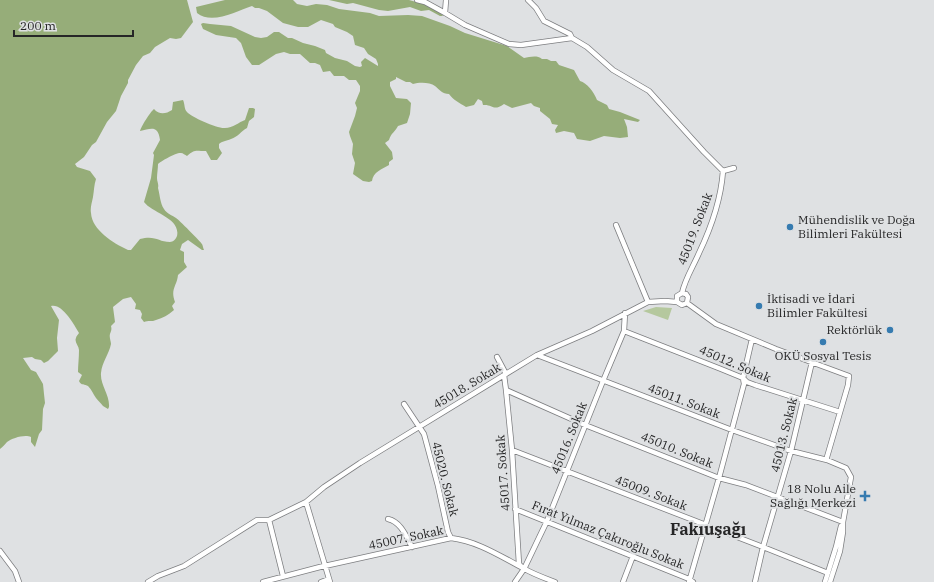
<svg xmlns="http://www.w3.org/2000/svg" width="934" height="582" font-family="'IBM Plex Serif',serif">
<rect width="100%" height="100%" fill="#dfe1e3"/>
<path fill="#b5c89e" d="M656,307L672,308L668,320L643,311Z"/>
<path fill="#96ad79" d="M0,0H187L193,22L181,38L176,39L170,38L155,47L150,53L143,56L136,65L128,80V83L121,96L116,111L107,122L96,142L92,145L84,157L75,164L77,167L90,171L96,179C94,185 94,191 93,197C92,202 90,208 91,213C92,230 113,243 128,250H131L140,239C156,235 158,242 170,242C173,242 176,239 177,236C181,218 152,213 144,202L151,178L154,155L153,153L160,140C158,124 150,129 140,131C141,127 150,112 154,109C159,115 166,114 172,110L173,102L183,100C185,104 184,109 187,112C191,117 218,129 225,128C233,128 239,122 245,120L249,108H253L255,109L254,117L249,121L247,128C241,131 238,137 231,139C226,141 222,141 219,144V148L222,153L217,160H211L206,151C195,151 195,149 187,156C185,155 183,153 181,153C177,152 161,161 158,164C158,169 157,173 157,178C157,182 159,184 158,188C160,195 160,203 164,209C167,214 172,215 176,218C178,219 201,242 202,244C203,246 203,248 204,250H202L188,240L182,244L180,250L184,252V262L187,267L178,275C177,286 170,289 175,302L172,306L174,310C168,315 163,318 156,320C152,322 148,320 144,322L141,318L142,314L140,310L135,309L136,304L131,297L123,299L113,307L115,322L111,326C112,330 111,331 110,334C109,337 111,341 111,344C109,354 102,362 101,373C100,385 110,395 109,407L108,409L103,406C101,403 98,401 96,398C93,394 92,390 88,386C85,384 81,386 79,381L82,375L78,372C78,365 79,358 79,350C79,346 74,342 76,338C76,336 78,335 79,333C74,324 62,303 51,306L59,320L57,338L58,351L48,361L44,363L41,360L35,359L32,357L23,358L31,370L36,372L43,384L44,394L45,403L43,409L42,430L39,434L35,447L31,442V437C25,434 12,438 7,442C5,444 3,447 0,449Z
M225,0H293L297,4L307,6L316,4L327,5L339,9L370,13L379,16L408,15L422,16L450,26L465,33L507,46L524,58C530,57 537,55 542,59H547L551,61H556L559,65L574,70L580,81C587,83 594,92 597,100L607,105L609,109L620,112L640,120L638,122L624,119L627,127L628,137L620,138L604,136L590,141L577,139L574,133L564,131L556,133L555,130L558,125L552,124L550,119L540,111V108L534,106L531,103L512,108L504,104C493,112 493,104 483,105L482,101L478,99L474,105L466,107C460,103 453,100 449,94C442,94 440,90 435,86C430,82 419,82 413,84L410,82H406L396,77V79L390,82V86L396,98L407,99L411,103L410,114L407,123L398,126C395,132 391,133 389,140L385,143L392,152L393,159L389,162V165C382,169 373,172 372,181L369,182L363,181L353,174L355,163L352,154L353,144L350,136L349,132L355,116L357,108L355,103L360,91V86L356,80H349L344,76H334L330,71L323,72L320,65L315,63H310L300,54H290L284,52L276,54L259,65H252L246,57L241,43L236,38L216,35L203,29L201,24L203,23L210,24L231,26L255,37L261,38L267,37L274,32H279L288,38H292L303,43L315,46L325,50L326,53L335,58L347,61L355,66L360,67L362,66L361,62L365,58L378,66V64L376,59L368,54L364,48L355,45L353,36L347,32L335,27L333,24L321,20L308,27H298L283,23L267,11L259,8H255L252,6C237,11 212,25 197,13L196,7Z
M329,0H409L427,5L439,11L443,16H440L429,10L421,11L410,7L388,11L379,10L353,3L347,4Z"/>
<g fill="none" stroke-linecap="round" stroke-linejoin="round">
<g stroke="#7d7e80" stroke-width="6">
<path id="minor" d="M417,0L425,2L445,13L465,25L509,44L521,45L572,38
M528,0L536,8L544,21L570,34L572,38L587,47L613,70L649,91L704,152L723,171
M445,13L446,0
M723,171L734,168
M616,225L648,302
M682,293C685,279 693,267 699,253C711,228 721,199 723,171
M682,293L686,294L688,297L687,303
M677,302V296L682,293
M687,303L716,324L776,349L849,376L848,385L827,457V460L846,468L851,477L843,522V532L840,551L830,582
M624,331L721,369L743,378L747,382L755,385L840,412
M537,355L732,430L791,451L827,460
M497,357L506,374
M504,375L506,390L512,450L519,564L523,568
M506,390L585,425L719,478L746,485L843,522
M404,404L424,434L438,486L448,532L451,538
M512,450L763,547L828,573
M306,502L330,582
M515,509L689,579L693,582
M388,519C401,522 406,536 412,547
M269,520L283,576
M0,551L15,571L19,582
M148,582L158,576L184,566L257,520H269L306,502L324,487L360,463L537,355L592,331L648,302L665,301L677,302L682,305L687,303
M263,582L320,567L451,538C477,541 500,556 523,568C533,574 544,578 555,582
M321,582L329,579
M515,582L524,569L547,521L603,381L624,331L625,313
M623,582L633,556
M689,582L719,478L744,384L743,378L752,339
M755,582L763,547L791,451L812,362
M825,582L836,547L841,526"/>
</g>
<use href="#minor" stroke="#fff" stroke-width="4.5"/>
</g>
<g fill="#367bb0" stroke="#dfe1e3" stroke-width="1.5">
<circle cx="790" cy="227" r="4"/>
<circle cx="759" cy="306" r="4"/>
<circle cx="890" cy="330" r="4"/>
<circle cx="823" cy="342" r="4"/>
<path d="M863 490h4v4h4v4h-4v4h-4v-4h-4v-4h4z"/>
</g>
<g text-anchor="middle" stroke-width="4" stroke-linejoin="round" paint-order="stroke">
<g font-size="12" fill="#262627" stroke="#dfe1e3" text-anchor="start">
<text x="798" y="224">Mühendislik ve Doğa<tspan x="798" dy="14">Bilimleri Fakültesi</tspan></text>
<text x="767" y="303">İktisadi ve İdari<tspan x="767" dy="14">Bilimler Fakültesi</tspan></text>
<text x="882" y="334" text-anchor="end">Rektörlük</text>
<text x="823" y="360" text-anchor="middle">OKÜ Sosyal Tesis</text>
<text x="856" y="493" text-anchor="end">18 Nolu Aile<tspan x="856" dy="14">Sağlığı Merkezi</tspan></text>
</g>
<g font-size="12" fill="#262627" stroke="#dfe1e3">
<text transform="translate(695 229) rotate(-69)" y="4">45019. Sokak</text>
<text transform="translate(735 364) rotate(23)" y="4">45012. Sokak</text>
<text transform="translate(467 386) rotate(-31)" y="4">45018. Sokak</text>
<text transform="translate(684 401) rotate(21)" y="4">45011. Sokak</text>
<text transform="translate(784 435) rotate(-76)" y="4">45013. Sokak</text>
<text transform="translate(569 438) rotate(-68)" y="4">45016. Sokak</text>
<text transform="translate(677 450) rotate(22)" y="4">45010. Sokak</text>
<text transform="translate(503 473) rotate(-94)" y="4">45017. Sokak</text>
<text transform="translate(445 479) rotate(76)" y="4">45020. Sokak</text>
<text transform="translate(651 493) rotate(21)" y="4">45009. Sokak</text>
<text transform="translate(608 535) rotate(22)" y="4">Fırat Yılmaz Çakıroğlu Sokak</text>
<text transform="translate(406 538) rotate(-12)" y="4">45007. Sokak</text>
</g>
<g font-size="16" font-weight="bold" fill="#262627" stroke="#dfe1e3">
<text x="708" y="535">Fakıuşağı</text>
</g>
</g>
<path d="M14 30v6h119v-6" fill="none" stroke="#262627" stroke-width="2"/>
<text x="20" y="30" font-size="12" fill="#262627" stroke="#dfe1e3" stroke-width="3" paint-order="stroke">200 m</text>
</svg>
